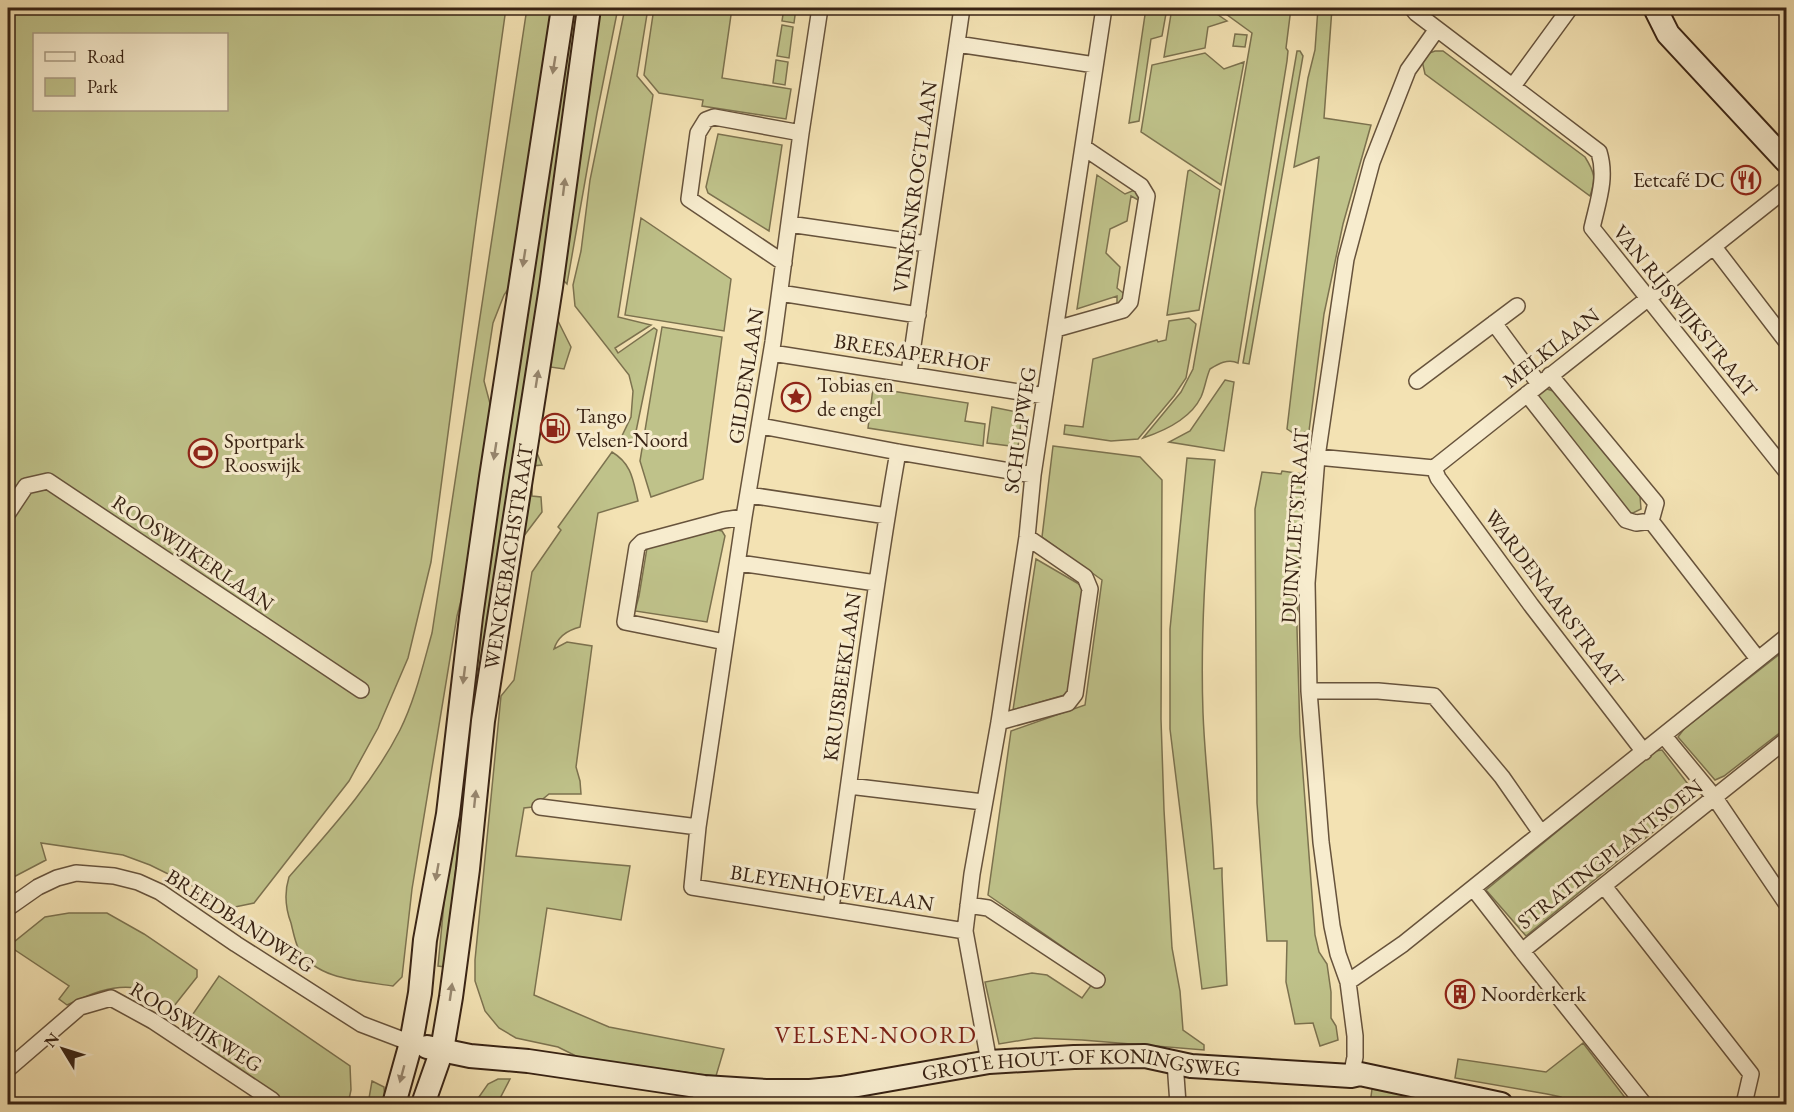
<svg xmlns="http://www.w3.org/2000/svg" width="1794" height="1112" font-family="'EB Garamond',serif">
<rect width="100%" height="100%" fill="#f3e2b3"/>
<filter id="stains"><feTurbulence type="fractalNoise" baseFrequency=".00333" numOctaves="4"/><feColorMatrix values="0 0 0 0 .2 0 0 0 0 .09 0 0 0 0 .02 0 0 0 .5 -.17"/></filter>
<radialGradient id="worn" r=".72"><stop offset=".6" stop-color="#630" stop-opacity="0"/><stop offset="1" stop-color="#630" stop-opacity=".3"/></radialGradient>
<path fill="#bfc28a" stroke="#7c724f" stroke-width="1.5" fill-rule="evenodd" d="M8,8H506L476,222L431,562L408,658L378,728L349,781L254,903L235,907L150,865L123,855L41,843L46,860L8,880ZM34,34H226V110H34Z
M527,8H554L513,282L504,295L493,323L484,381L492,411L468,574L457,616L412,889L402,977L393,986C362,981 317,980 299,950C295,942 293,931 291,923C285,907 284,893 289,877C330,830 372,785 400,730C415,700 423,665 432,633Z
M571,8H581L465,785L445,967L438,966L455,787Z
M595,8H618L597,113L567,284L563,280Z
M625,8H648L637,76L653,95L618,317L651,325L615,348L618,353L654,328L657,330L633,446L619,442L631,417L633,391L629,375L575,306L573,285L581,251L590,180Z
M654,8H732L722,78L791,89L786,119L702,106L703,100L659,93L644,75Z
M784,8H796L794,23L782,21Z
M1146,8H1167L1162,36L1151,39L1139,121L1129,123Z
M1172,8H1208L1227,21L1208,27L1205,48L1164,57Z
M1225,8H1291L1286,48L1288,51L1287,61L1238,363C1228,358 1218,364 1210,369C1206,378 1205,388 1201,397C1191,418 1164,431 1143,438L1181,392L1193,369L1252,33L1226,14Z
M1318,8H1332L1324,118L1371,125L1343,224L1324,314L1309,431L1296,435L1287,429L1319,157L1294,167L1308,78L1315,50Z
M782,25L793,27L789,58L777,56Z
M1235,34L1247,35L1245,47L1233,46Z
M1297,51H1300L1303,56L1249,364L1243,363Z
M1435,51H1443L1585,157C1595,173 1596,178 1590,196L1425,74L1421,56Z
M1205,53L1224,69L1244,62L1221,185L1141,132L1152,65Z
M776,60L788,62L785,85L773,83Z
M718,134L782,145L769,231L708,193L706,187Z
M1190,170L1220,190L1199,310L1167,315L1188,171Z
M1097,175L1125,194L1137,189L1140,201L1131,196L1127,221L1110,229L1106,253L1120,267L1117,288L1127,296L1117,306V296L1077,309Z
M641,218L731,279L724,331L625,315Z
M556,317L571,347L564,369L543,366Z
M1189,318L1196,324L1186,378L1174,396L1138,439L1111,441L1064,434L1065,425L1083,427L1093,359L1157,340L1158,342L1166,340L1169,321Z
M662,327L722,337L703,479L651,497L640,461Z
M1225,380L1234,382L1224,451L1169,442L1190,431Z
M873,388L968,403L965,421L985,424L983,446L868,428Z
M1547,389L1553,391L1640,496L1641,509L1633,513L1627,512L1538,396L1540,391Z
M992,407L1022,413L1018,447L987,443Z
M532,441L542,465L532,466V496L541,497L542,512L520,541Z
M1053,446L1140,457L1162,480L1161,719L1164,810L1172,948L1180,991L1183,1030L1204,1045V1050L1082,1040L1035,1038L999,1044L985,982L1032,973L1047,975L1082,998L1100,973L988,895L1011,731L1085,705L1102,580L1042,537Z
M612,452C632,464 633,480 638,501L598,513L580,627C568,630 558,636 554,649L567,642L592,646L576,767L580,781L581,794H549L533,807L524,808L516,856L630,866L621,920L547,908L534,995L609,1027L724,1049L716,1076L584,1060L558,1047L516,1038L499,1028L485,1011L475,981V960L501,696L514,680L532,572L561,530L558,527Z
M1187,458L1215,460C1206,544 1200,629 1203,713C1205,765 1212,817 1214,869L1222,868V876L1227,985L1202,989L1170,729V629Z
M1282,471L1302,474L1297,628L1300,734L1315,935L1319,952L1327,964L1331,992V1018L1336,1026L1338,1040L1320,1046L1313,1023L1295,1024L1286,982L1287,941H1267L1257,803L1255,509L1262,472L1281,474Z
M717,530L722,531L725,536L707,622L635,611L639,596L647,548Z
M1036,559L1084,587L1068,694L1013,710Z
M1786,649V728L1724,776L1715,780L1678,737L1684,729Z
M1662,750L1694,792L1692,800L1526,936L1486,890L1655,751Z
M69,913H107L144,934L197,970V977L174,1006C163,1001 148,990 136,988C112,984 88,995 67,1005L59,999L69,986L9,946L45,917Z
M219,976L350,1066L351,1090L348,1104H273L266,1089L182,1030Z
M1583,1043L1630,1104H1569L1561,1097L1547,1094L1455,1078L1458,1059L1546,1072Z
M498,1079H510L497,1104H474L488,1084Z
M372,1081L384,1087L385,1104H368Z
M1372,1089L1472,1104H1370Z"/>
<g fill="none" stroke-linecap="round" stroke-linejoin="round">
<g stroke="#67533c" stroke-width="18">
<path id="street" d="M820,8L801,133L773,342L744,517L698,827L692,887L965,931
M1412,8L1416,13L1599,152C1607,178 1598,201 1592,228L1786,471
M957,44L1095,65
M1513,86L1570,8
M789,224L927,244
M1714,247L1786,341
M784,263L689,199L698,133L706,120L714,117L801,133
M780,293L918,315
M1494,323L1539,384
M1056,329L1123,310L1130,302L1147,196L1141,186L1083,147
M772,353L1045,396
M909,373L962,8
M1550,375L1656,503L1651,521
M1417,381L1517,306
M1527,394L1626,520L1636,523L1651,521
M761,426L898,452L1033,475
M1317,457L1434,468L1786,189
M1434,468L1438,478L1531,605L1644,752
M749,495L887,516
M8,513L26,486L48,481L361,690
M1651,521L1758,659
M739,563L876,583
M725,642L625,622L637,547L642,542L724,520L744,517
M1309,691H1378L1434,696L1502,777L1541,833
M999,722L1068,703L1075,694L1090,589L1085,577L1027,537
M1664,736L1715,798L1786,903
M849,786L983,802
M540,807L698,827
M1604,886L1751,1074L1744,1104
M1473,888L1522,951L1786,740
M968,905L988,908L1097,980
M8,908L38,887L57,878L76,873L114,876L138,882L160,892L236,944L361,1024L411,1043
M831,908C854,756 871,603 898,452
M1522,951L1644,1104
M1348,982L1403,944L1786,637
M989,1062L965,931L972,874L999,722L1027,537L1033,475L1104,8
M1175,1062L1178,1104
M8,1069L80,1007L111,998L153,1021L272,1100L269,1104
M1351,1076L1355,1057V1036L1348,982L1338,954L1332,926L1321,842L1309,691L1307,583L1317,457L1346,259L1372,162L1408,70L1437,29
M699,1104L704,1087"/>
</g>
<g stroke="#382314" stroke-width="26">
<g id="secondary">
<path d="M1655,8L1668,34L1786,161"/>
<path id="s1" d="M427,1047L470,1056L528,1061L704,1087L766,1091H810L841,1088L989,1062L1074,1057L1145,1056L1191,1066L1351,1076L1360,1074L1501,1104"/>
<path d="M394,1104L411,1043L420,993L425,940L448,814L471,617L491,477L563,8"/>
<path id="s2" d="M423,1104L442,1050L451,997L468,869L483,721L551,287L589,8"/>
</g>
</g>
<use href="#street" stroke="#f7ecce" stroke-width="15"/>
<use href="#secondary" stroke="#f7ecce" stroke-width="22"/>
</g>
<defs><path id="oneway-solid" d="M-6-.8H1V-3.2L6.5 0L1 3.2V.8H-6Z" transform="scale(1.5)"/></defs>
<g fill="#988871">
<use href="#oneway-solid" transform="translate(554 65) rotate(99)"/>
<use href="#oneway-solid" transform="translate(564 187) rotate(-83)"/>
<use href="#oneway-solid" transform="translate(524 258) rotate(99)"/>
<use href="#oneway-solid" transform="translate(537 379) rotate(-81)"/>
<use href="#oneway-solid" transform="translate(495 451) rotate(99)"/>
<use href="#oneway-solid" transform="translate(464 675) rotate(97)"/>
<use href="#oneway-solid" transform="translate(475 799) rotate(-84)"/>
<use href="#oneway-solid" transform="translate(437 872) rotate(100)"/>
<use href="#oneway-solid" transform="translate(451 992) rotate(-82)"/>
<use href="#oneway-solid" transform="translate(402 1074) rotate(105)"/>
</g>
<defs>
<g id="restaurant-ring" transform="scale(1.5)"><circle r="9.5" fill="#f7ecce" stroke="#8f2418" stroke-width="1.5"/><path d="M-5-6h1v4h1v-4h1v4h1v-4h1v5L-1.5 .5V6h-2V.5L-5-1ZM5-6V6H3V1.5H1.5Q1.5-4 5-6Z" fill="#8f2418"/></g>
<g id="sight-ring" transform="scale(1.5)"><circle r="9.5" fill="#f7ecce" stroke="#8f2418" stroke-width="1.5"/><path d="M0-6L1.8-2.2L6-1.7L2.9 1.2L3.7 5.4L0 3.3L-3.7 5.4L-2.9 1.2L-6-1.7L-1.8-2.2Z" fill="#8f2418"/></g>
<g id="fuel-ring" transform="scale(1.5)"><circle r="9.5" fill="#f7ecce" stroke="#8f2418" stroke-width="1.5"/><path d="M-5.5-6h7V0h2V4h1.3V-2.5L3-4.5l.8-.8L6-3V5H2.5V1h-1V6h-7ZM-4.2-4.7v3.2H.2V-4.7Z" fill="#8f2418"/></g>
<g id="stadium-ring" transform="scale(1.5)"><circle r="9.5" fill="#f7ecce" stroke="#8f2418" stroke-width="1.5"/><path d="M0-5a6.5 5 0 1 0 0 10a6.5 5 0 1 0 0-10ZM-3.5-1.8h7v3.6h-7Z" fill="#8f2418"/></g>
<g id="building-ring" transform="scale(1.5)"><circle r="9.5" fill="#f7ecce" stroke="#8f2418" stroke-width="1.5"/><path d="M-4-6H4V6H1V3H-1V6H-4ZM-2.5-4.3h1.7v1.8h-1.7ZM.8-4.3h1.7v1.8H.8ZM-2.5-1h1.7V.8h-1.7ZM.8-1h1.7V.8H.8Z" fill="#8f2418"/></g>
</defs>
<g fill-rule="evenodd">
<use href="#restaurant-ring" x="1746" y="180"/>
<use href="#sight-ring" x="796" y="397"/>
<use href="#fuel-ring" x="555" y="428"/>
<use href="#stadium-ring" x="203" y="453"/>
<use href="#building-ring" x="1460" y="994"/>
</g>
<g text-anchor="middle" stroke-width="6" stroke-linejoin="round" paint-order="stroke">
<g font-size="21" fill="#382314" stroke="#f7ecce" text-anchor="start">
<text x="1725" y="187" text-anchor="end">Eetcafé DC</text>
<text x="817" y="392">Tobias en<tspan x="817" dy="24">de engel</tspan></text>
<text x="576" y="423">Tango<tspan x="576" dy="24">Velsen-Noord</tspan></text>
<text x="224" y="448">Sportpark<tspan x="224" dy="24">Rooswijk</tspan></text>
<text x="1481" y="1001">Noorderkerk</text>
</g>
<g font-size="21" fill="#382314" stroke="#f7ecce">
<text transform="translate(915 187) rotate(-82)" y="7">VINKENKROGTLAAN</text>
<text transform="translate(1685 311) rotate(51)" y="7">VAN RIJSWIJKSTRAAT</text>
<text transform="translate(1551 348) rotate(-38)" y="7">MELKLAAN</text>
<text transform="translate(912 353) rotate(9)" y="7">BREESAPERHOF</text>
<text transform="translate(746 376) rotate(-81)" y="7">GILDENLAAN</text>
<text transform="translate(1020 430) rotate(-82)" y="7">SCHULPWEG</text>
<text transform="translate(1295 526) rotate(-86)" y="7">DUINVLIETSTRAAT</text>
<text transform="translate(193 553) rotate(34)" y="7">ROOSWIJKERLAAN</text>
<text dy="7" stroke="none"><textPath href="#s2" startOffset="555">WENCKEBACHSTRAAT</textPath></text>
<text transform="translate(1554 598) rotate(53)" y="7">WARDENAARSTRAAT</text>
<text transform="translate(842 677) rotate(-82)" y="7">KRUISBEEKLAAN</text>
<text transform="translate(1610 854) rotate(-38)" y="7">STRATINGPLANTSOEN</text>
<text transform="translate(832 888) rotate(9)" y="7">BLEYENHOEVELAAN</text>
<text transform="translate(240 921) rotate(33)" y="7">BREEDBANDWEG</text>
<text transform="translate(196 1027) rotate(32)" y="7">ROOSWIJKWEG</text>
<text dy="7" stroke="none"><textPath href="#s1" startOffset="660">GROTE HOUT- OF KONINGSWEG</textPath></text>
</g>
<g font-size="24" letter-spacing="1.5" fill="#7a1f14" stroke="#f7ecce">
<text x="876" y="1043">VELSEN-NOORD</text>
</g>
</g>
<rect width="1794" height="1112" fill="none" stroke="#f3e2b3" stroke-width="30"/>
<rect x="9" y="9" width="1776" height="1094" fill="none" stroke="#382314" stroke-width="3"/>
<rect x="15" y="15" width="1764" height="1082" fill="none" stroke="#382314" stroke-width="1.5"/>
<rect x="33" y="33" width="195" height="78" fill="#f7ecce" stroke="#ab9c84" stroke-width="1.5"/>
<rect x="45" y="52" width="30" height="9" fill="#f7ecce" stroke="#ab9c84" stroke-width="1.5"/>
<text x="87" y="63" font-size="18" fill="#382314">Road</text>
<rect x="45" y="78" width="30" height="18" fill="#bfc28a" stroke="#ab9c84" stroke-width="1.5"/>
<text x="87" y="93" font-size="18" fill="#382314">Park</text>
<g transform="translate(63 1049) rotate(308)" stroke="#f7ecce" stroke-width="4.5" paint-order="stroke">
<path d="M0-4.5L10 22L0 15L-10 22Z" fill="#382314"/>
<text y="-9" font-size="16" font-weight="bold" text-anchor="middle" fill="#382314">N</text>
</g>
<rect width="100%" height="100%" filter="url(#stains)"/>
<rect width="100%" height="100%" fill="url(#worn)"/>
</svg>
